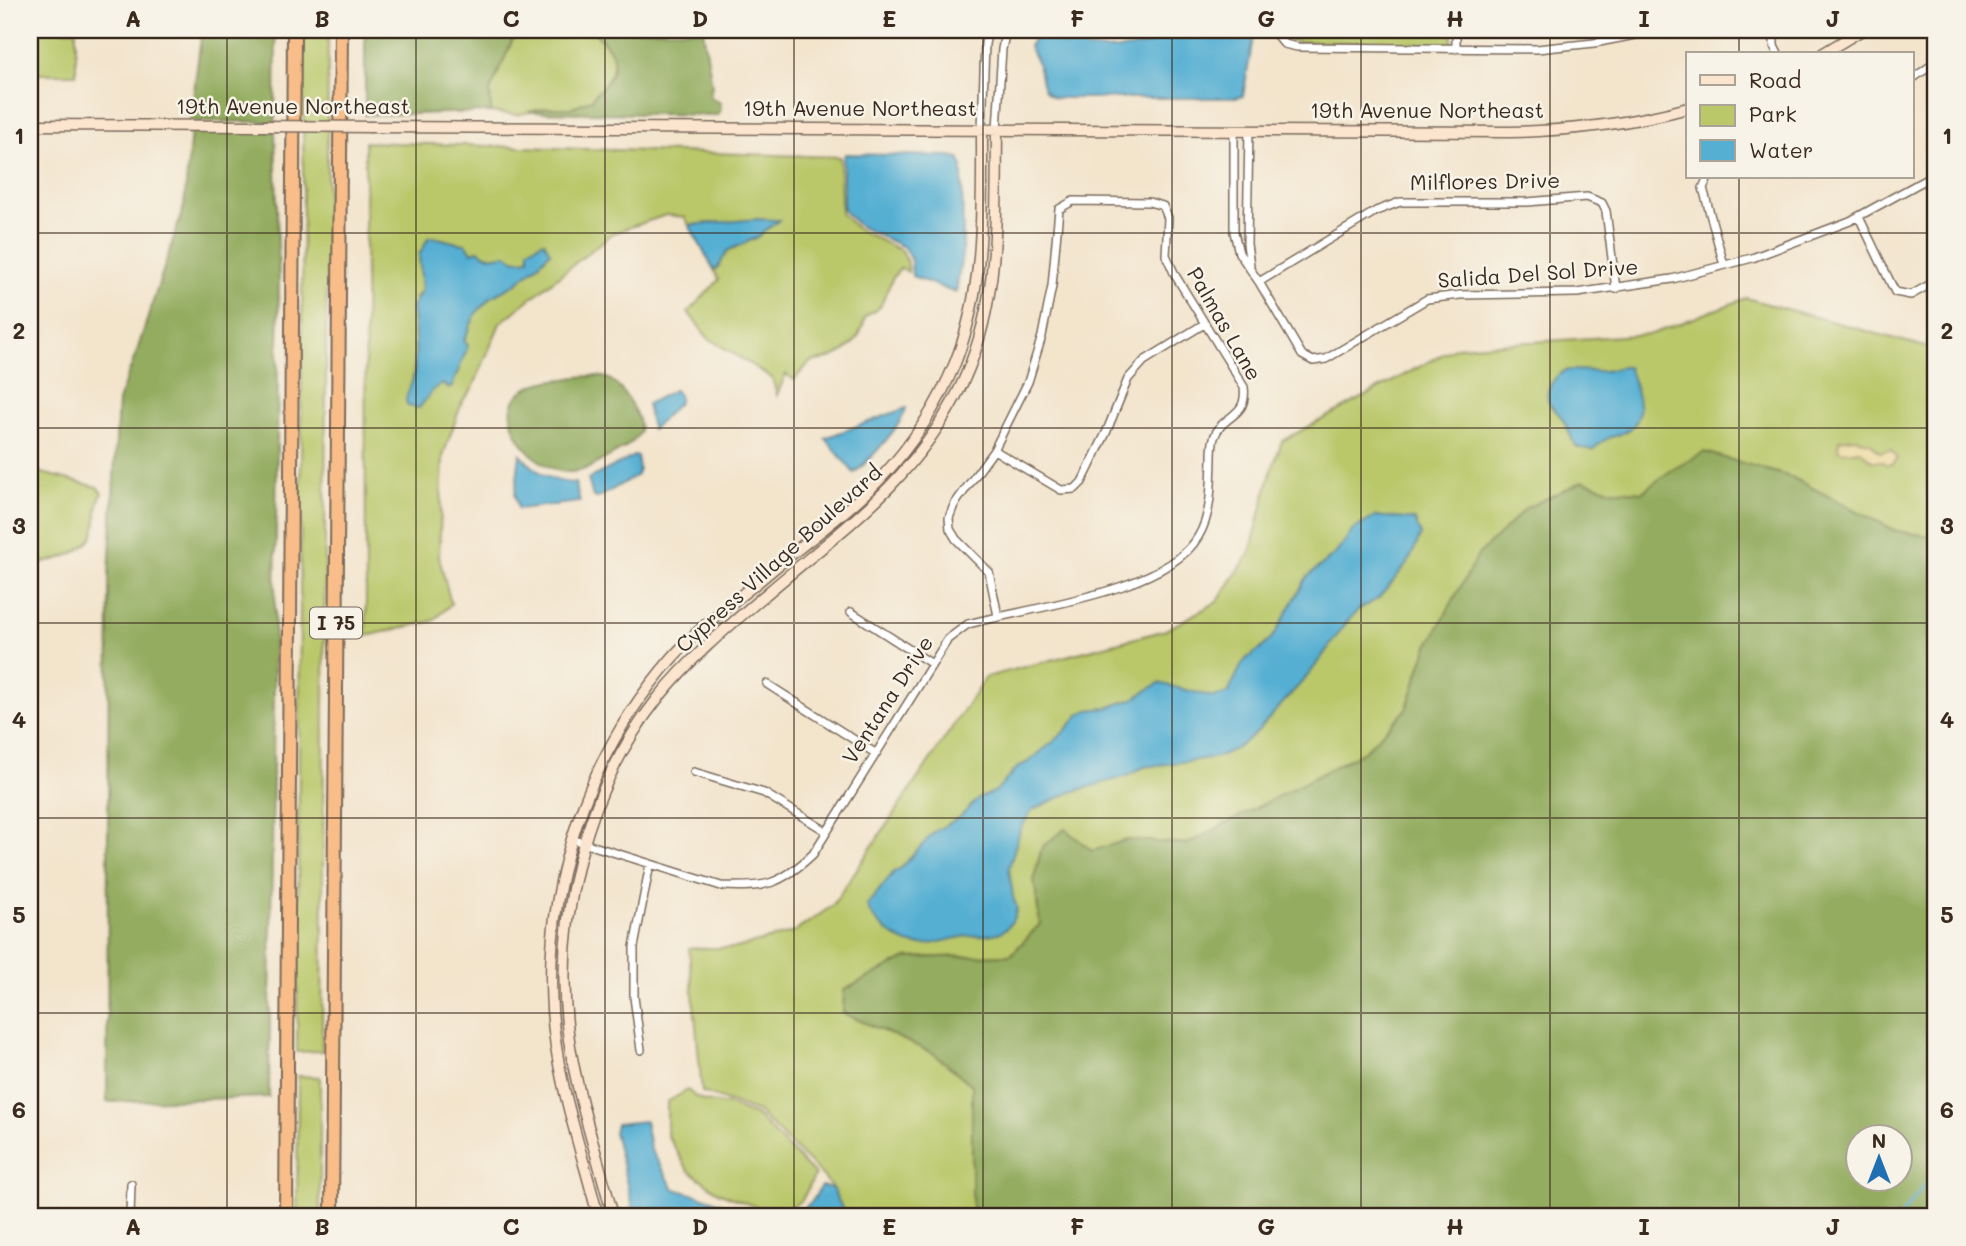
<svg xmlns="http://www.w3.org/2000/svg" width="1966" height="1246" font-family="Mali,sans-serif">
<rect width="100%" height="100%" fill="#f7f3e8"/>
<filter id="ink" filterUnits="userSpaceOnUse"><feTurbulence type="fractalNoise" baseFrequency=".0143" numOctaves="2"/><feDisplacementMap in="SourceGraphic" scale="14" xChannelSelector="R" yChannelSelector="G"/><feConvolveMatrix kernelMatrix="1 2 1 2 8 2 1 2 1" color-interpolation-filters="sRGB"/></filter>
<filter id="wash" filterUnits="userSpaceOnUse"><feTurbulence type="fractalNoise" baseFrequency=".00686" numOctaves="4" result="noise"/><feDisplacementMap in="SourceGraphic" scale="28" xChannelSelector="R" yChannelSelector="G"/><feGaussianBlur stdDeviation="1.57" result="paint"/><feColorMatrix in="noise" values="0 0 0 0 0 0 0 0 0 0 0 0 0 0 0 0 0 1.4 0 .05"/><feComposite in="paint" operator="in"/></filter>
<g filter="url(#wash)">
<rect width="100%" height="100%" fill="#f3e4cc"/>
<path fill="#bac86a" stroke="#7a7944" stroke-width="2" fill-rule="evenodd" d="M30,30H76V74H30Z
M304,30H328L322,1051L297,1052Z
M517,30H592L613,52C615,64 611,76 603,86C599,92 595,92 592,99L571,108H547L516,115L491,112L490,91Z
M1277,30H1452V44L1298,42L1286,40Z
M365,142L840,157L841,213L857,229L902,251L907,261L908,272L901,268L893,277L880,307L865,317C860,347 839,359 810,362L794,380L786,374L777,395L772,378L708,338L688,312L719,280L714,270L718,268L727,251L756,238L724,222L689,225L685,217L666,215L613,233L500,323L473,388L462,402L443,456L439,557L451,604L433,621L366,636ZM429,237C442,237 453,244 466,244L472,252L478,250C487,258 496,257 507,254C514,261 519,261 529,259V249L537,246L550,252L536,267L514,285L491,297L476,313L464,340L468,346L449,388L442,384L434,389L419,408L414,406L412,381L416,360L415,347L417,333L415,298L422,290L419,255Z
M1746,298L1936,350V537L1896,531L1791,477L1672,470L1642,492L1610,490L1583,481L1427,648L1406,710L1363,752L1187,844L1127,840L1092,852L1065,829L1042,847L1034,878L1040,924L1011,955L906,958L843,1013L933,1053L972,1085V1216H846L832,1188L822,1175L758,1112L702,1092L689,948H736L794,932L832,906L986,677L1166,630L1217,602L1250,553L1271,472L1282,441L1456,347L1652,334Z
M30,470L97,487L102,493C95,505 98,519 94,532C88,553 49,564 30,563Z
M298,1076L320,1077V1216H297Z
M688,1090L694,1096L704,1101L729,1105L756,1115L815,1175L802,1200L783,1212L776,1213L759,1208L718,1192L688,1170L667,1135V1102Z"/>
<path fill="#93ac5e" stroke="#676b3e" stroke-width="2" fill-rule="evenodd" d="M202,30H276L275,122L190,121Z
M365,30H517L490,91L491,112L365,115Z
M592,30H703L712,85L710,97L720,102L721,109L717,115L528,112L547,108H571L592,99C595,92 598,92 603,87C624,63 611,47 592,30Z
M191,131H275L279,281L269,1097L107,1102L109,575L118,401L137,351L184,206Z
M577,377C588,376 601,374 611,380C624,389 641,417 640,432C632,445 619,451 606,458C595,465 585,471 571,472C535,475 484,410 529,387C543,380 563,380 577,377Z
M1704,452L1791,477L1896,531L1936,537V1216H972V1085L933,1053L843,1013L844,990L906,958L1011,955L1040,924L1034,878L1042,847L1065,829L1092,851L1127,840L1187,844L1363,752L1406,710L1427,648L1478,555L1526,508L1583,481L1610,490L1642,492L1672,470ZM1857,1138H1899V1180H1857Z"/>
<path fill="#eeda9e" stroke="#94825e" stroke-width="2" d="M1855,438L1871,443L1879,452L1891,450L1897,458L1892,464L1887,465L1881,461H1872L1860,450L1842,452L1838,449L1839,440Z"/>
<path fill="#55afd3" stroke="#486c78" stroke-width="2" d="M1188,30H1251L1253,39L1243,96L1236,98H1055C1038,91 1043,77 1037,62C1035,57 1031,51 1029,46L1035,37C1048,38 1060,44 1072,46C1118,54 1146,48 1188,30Z
M845,154L949,156L959,158L962,165L963,248L956,293L912,276L911,260L904,247L859,226L843,210V160Z
M758,219L779,220L756,238L727,251L718,268L714,270L689,225Z
M429,237C442,237 453,244 466,244L472,252L478,250C487,258 496,257 507,254C514,261 519,261 529,259V249L544,241L550,252L536,267L514,285L491,297L476,313L464,340L468,346L452,386L449,388L442,384L434,389L419,408L408,406L406,401C407,391 413,383 414,374C417,351 415,330 412,307L422,290L419,255Z
M1620,367H1628C1635,387 1651,419 1625,432C1609,439 1606,436 1593,450L1576,447C1570,436 1566,422 1558,413C1554,409 1549,406 1548,400C1545,387 1559,369 1572,370C1590,370 1603,374 1620,367Z
M674,390L679,395V402L652,430L647,404Z
M906,408C903,424 869,461 854,473L825,438Z
M520,454C537,473 550,482 575,483L580,502L518,509L515,495Z
M634,456H637L639,469L637,475L598,498L593,497L588,479Z
M1376,516L1415,520L1421,535L1409,561L1390,585L1378,599L1359,609L1347,622L1310,673L1255,734L1237,748L1218,757L1144,767L1127,776L1069,793L1032,810L1020,830L1009,868L1013,897L1017,908C1009,941 989,933 962,937C928,943 917,955 886,930C877,922 870,916 867,905L893,873L901,868L934,832L960,817L979,798L996,791L1018,767L1028,762L1059,737L1079,715L1088,710L1106,708L1133,699L1159,683L1214,697L1228,693L1242,664L1247,658L1261,649L1275,634L1307,577L1336,553L1353,530Z
M645,1121L650,1148L674,1189L707,1198L750,1216H635L614,1132L616,1124Z
M821,1186L832,1188L846,1216H796L813,1200Z"/>
<g fill="none" stroke-linecap="round" stroke-linejoin="round">
<path stroke="#55afd3" stroke-width="2.5" d="M1901,1216L1936,1169"/>
</g>
</g>
<g filter="url(#ink)">
<g fill="none" stroke-linecap="round" stroke-linejoin="round">
<g stroke="#7b6b5b" stroke-width="10">
<path id="street" d="M1272,30L1284,44L1297,47L1537,49L1594,43L1661,30
M1774,30V46L1778,54
M1456,49V30
M1912,79L1936,62
M982,129L985,44L988,30
M997,129L1002,49L1006,30
M1234,130V232L1239,253L1259,282L1302,355L1313,361L1326,359L1427,299L1460,295L1577,293L1672,279L1752,258L1850,221L1936,174
M1249,130L1247,244L1250,265
M1708,177L1703,188L1724,265
M1859,217L1895,292L1911,295L1936,281
M1259,282L1376,211L1400,202H1527L1587,197L1602,203L1606,211L1616,289
M994,450L1061,490L1075,489L1082,482L1106,433L1128,379L1144,361L1204,324
M851,612L932,664
M767,684L875,753
M694,772L764,793L826,831
M571,839L721,886C766,888 780,885 813,854L948,639L968,624C1027,608 1166,592 1198,537C1212,514 1211,485 1212,459C1212,453 1212,444 1214,438C1222,413 1248,419 1244,387L1175,275L1166,255L1168,218L1163,206L1149,202L1073,201L1059,209L1052,286L1042,336L1028,382L994,450L954,505L949,518L950,529L956,539L989,572L998,616
M641,1050L634,997V947L650,864
M130,1216L131,1184"/>
</g>
<g stroke="#7b6b5b" stroke-width="13">
<path id="secondary" d="M1822,54L1862,30
M30,125L263,126
M371,127L1510,132C1570,131 1629,124 1688,108
M598,1216C581,1148 556,1080 552,1009C544,882 588,754 672,658C701,625 738,599 771,571C806,542 849,511 881,478C911,446 938,405 955,363C985,288 982,209 982,129
M613,1216C598,1158 578,1100 569,1040C552,923 584,792 658,698C691,657 731,624 771,590C845,527 912,482 958,392C1000,311 996,218 997,129"/>
</g>
<g stroke="#7b6b5b" stroke-width="16">
<path id="highway" d="M286,1216L294,30
M332,1216L341,30"/>
</g>
<use href="#street" stroke="#fff" stroke-width="7"/>
<use href="#secondary" stroke="#fce5cf" stroke-width="10"/>
<use href="#highway" stroke="#f8bd88" stroke-width="12"/>
<g stroke="#7b6b5b" stroke-width="13" stroke-linecap="butt">
<path id="secondary-bridge" d="M263,126L371,127"/>
</g>
<use href="#secondary-bridge" stroke="#fce5cf" stroke-width="10"/>
</g>
</g>
<path fill="none" stroke="#3b2a1e" stroke-width="2" stroke-opacity="0.55" d="M227,30V1216M416,30V1216M605,30V1216M794,30V1216M983,30V1216M1172,30V1216M1361,30V1216M1550,30V1216M1739,30V54M1739,177V1216M30,233H1936M30,428H1936M30,623H1936M30,818H1936M30,1013H1936"/>
<g text-anchor="middle" stroke-width="5" stroke-linejoin="round" paint-order="stroke">
<rect fill="#f7f3e8" stroke="#73665b" stroke-width="2" x="310" y="607.5" width="52" height="31" rx="5"/>
<g font-size="19" font-weight="bold" fill="#3b2a1e">
<text x="336" y="630">I 75</text>
</g>
<g font-size="21" fill="#3b2a1e" stroke="#f7f3e8">
<text x="293" y="114">19th Avenue Northeast</text>
<text x="860" y="116">19th Avenue Northeast</text>
<text x="1427" y="118">19th Avenue Northeast</text>
<text transform="translate(1485 182) rotate(-1)" y="7">Milflores Drive</text>
<text transform="translate(1538 274) rotate(-4)" y="7">Salida Del Sol Drive</text>
<text transform="translate(1224 324) rotate(60)" y="7">Palmas Lane</text>
<text transform="translate(779 559) rotate(-42)" y="7">Cypress Village Boulevard</text>
<text transform="translate(888 700) rotate(-57)" y="7">Ventana Drive</text>
</g>
</g>
<rect width="1966" height="1246" fill="none" stroke="#f7f3e8" stroke-width="77"/>
<rect x="1686" y="52" width="228" height="126" fill="#f7f3e8" stroke="#aca397" stroke-width="2"/>
<rect x="1700" y="75" width="35" height="10" fill="#fce5cf" stroke="#aca397" stroke-width="2"/>
<text x="1749" y="88" font-size="21" fill="#3b2a1e">Road</text>
<rect x="1700" y="105" width="35" height="21" fill="#bac86a" stroke="#aca397" stroke-width="2"/>
<text x="1749" y="122" font-size="21" fill="#3b2a1e">Park</text>
<rect x="1700" y="140" width="35" height="21" fill="#55afd3" stroke="#aca397" stroke-width="2"/>
<text x="1749" y="158" font-size="21" fill="#3b2a1e">Water</text>
<g transform="translate(1879 1158)"><circle r="33" fill="#f7f3e8" stroke="#aca397" stroke-width="2"/>
<path d="M0-5L12 26L0 18L-12 26Z" fill="#1f6fb2"/>
<text y="-10" font-size="19" font-weight="bold" text-anchor="middle" fill="#3b2a1e">N</text>
</g>
<rect x="38" y="38" width="1889" height="1170" fill="none" stroke="#3b2a1e" stroke-width="2.5"/>
<g font-size="23" text-anchor="middle" font-weight="bold" fill="#3b2a1e">
<text x="133" y="27">A</text>
<text x="322" y="27">B</text>
<text x="511" y="27">C</text>
<text x="700" y="27">D</text>
<text x="889" y="27">E</text>
<text x="1077" y="27">F</text>
<text x="1266" y="27">G</text>
<text x="1455" y="27">H</text>
<text x="1644" y="27">I</text>
<text x="1833" y="27">J</text>
<text x="19" y="144">1</text>
<text x="1947" y="144">1</text>
<text x="19" y="339">2</text>
<text x="1947" y="339">2</text>
<text x="19" y="534">3</text>
<text x="1947" y="534">3</text>
<text x="19" y="728">4</text>
<text x="1947" y="728">4</text>
<text x="19" y="923">5</text>
<text x="1947" y="923">5</text>
<text x="19" y="1118">6</text>
<text x="1947" y="1118">6</text>
<text x="133" y="1235">A</text>
<text x="322" y="1235">B</text>
<text x="511" y="1235">C</text>
<text x="700" y="1235">D</text>
<text x="889" y="1235">E</text>
<text x="1077" y="1235">F</text>
<text x="1266" y="1235">G</text>
<text x="1455" y="1235">H</text>
<text x="1644" y="1235">I</text>
<text x="1833" y="1235">J</text>
</g>
</svg>
